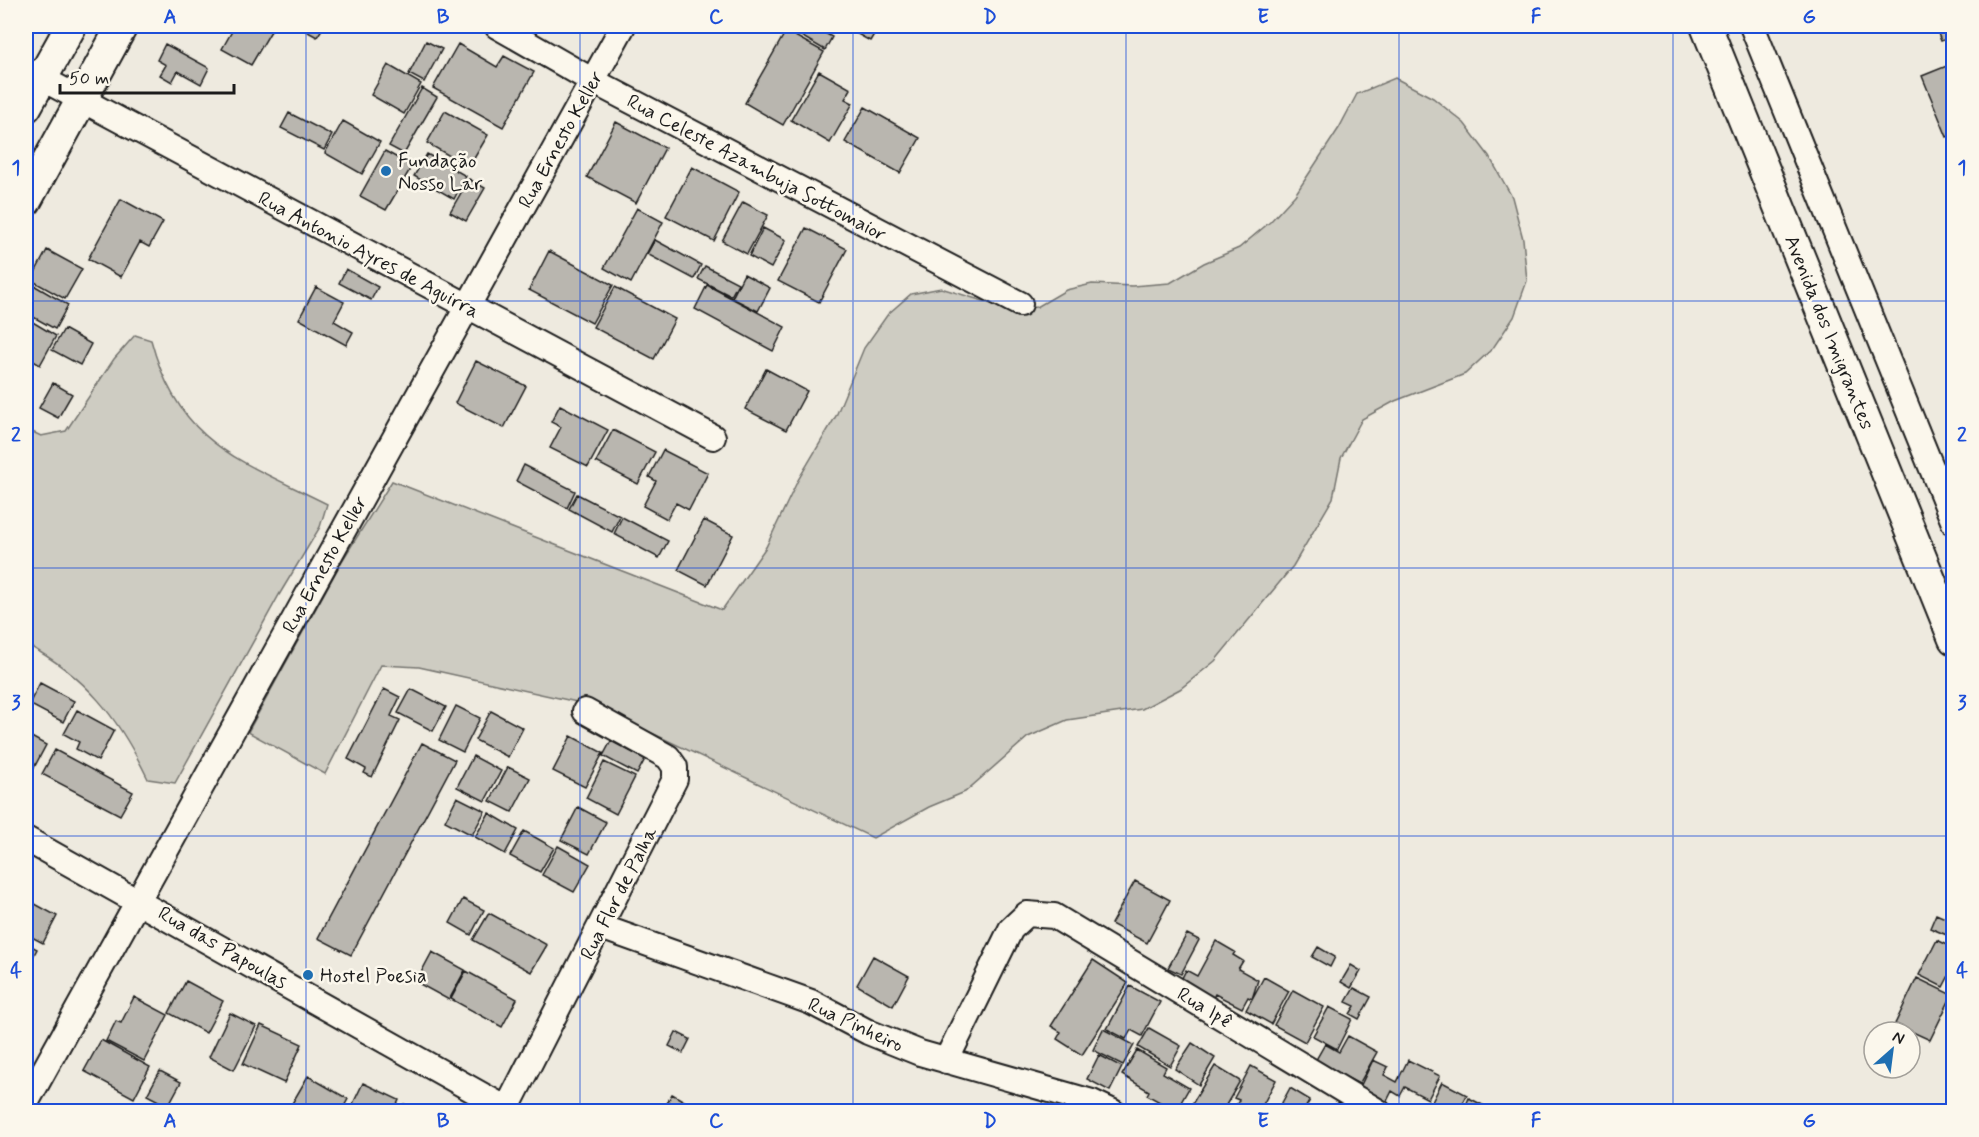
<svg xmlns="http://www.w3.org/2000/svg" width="1979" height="1137" font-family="Mynerve,sans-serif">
<rect width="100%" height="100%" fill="#eeeadf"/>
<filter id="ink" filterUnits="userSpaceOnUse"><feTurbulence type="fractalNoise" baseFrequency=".0167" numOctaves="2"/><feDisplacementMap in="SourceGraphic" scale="12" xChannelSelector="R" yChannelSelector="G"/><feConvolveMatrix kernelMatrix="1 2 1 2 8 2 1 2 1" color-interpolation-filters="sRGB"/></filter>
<g filter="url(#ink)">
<path fill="#ceccc2" stroke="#75746f" stroke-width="1.5" d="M1395,78L1433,98L1464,123L1489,156L1512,197L1523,239L1527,281L1514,317L1493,348L1465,374L1395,401L1362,419L1341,458L1333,498L1293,566L1215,661L1180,689L1142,709L1067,720L1028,737L965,792L929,807L873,838L595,706L419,667L381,665L325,774L248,732L342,561L392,481L722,610L766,547L798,480L836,416L864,348L888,314L911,294L941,288L1009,309L1037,307L1066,290L1092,284L1132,286L1170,283L1204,263L1239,248L1270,222L1295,195L1339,128L1357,94Z
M135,335L151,340C179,445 240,460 327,504L320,527L279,595L175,783L148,779C118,717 87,677 26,644V429L41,436L66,431L114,359Z"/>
<path fill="#b9b6af" stroke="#1c1c1c" stroke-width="1.5" d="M235,26H274L251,65L222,49Z
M297,26H324L317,37Z
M801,26H812L832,37L825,50L796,33Z
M843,26H879L870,41Z
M1935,26H1954V36L1941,41Z
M786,31L824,52L783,125L745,103Z
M426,41L442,49L424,82L409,74Z
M165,44L209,68L201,84L178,71L172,82L160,75L166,65L157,60Z
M458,44L497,67L504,56L534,72L503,127L433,88Z
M1954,63V134L1947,137L1922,76Z
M388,65L421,84L404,114L371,95Z
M819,71L851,89L845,99L853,103L830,143L791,120Z
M422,88L437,97L404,154L389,146Z
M865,107L920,138L900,173L845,142Z
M445,111L488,135L469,167L427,143Z
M289,113L332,135L324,150L281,128Z
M343,121L380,142L362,174L325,153Z
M616,122L665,148L636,203L587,177Z
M385,151L412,166L386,210L360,196Z
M427,154L466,176L454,199L414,176Z
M692,167L739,192L714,241L666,216Z
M469,179L485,188L466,221L450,212Z
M121,199L163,222L149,247L140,242L121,277L88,259Z
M743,202L768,215L747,254L722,241Z
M637,208L663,222L631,283L604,268Z
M763,228L786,240L771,268L749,256Z
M806,228L847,249L819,302L778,281Z
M655,240L701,265L694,279L647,254Z
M47,250L82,269L65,299L31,280Z
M549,251L613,285L592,323L529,290Z
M705,266L738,283L731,296L698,279Z
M346,269L378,287L371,300L339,283Z
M744,274L770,288L758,311L732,298Z
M30,283L68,305L55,329L26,313V292Z
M707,285L785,327L773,351L695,309Z
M316,287L344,302L334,321L353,332L346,345L299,319Z
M615,287L675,319L654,359L593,327Z
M26,318L56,336L40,365L32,360L26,373Z
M64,329L91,344L80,365L52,350Z
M476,361L526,386L504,428L455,403Z
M766,369L807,391L786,430L745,409Z
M53,383L72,394L58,418L39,408Z
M560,405L608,430L588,467L550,448L561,427L551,422Z
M613,430L655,452L638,484L596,462Z
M663,450L708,473L689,510L676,503L667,519L643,506L656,481L649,477Z
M524,465L575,491L567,508L516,481Z
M577,494L620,516L612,532L569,509Z
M622,517L668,541L659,558L614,534Z
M704,520L733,535L707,585L678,570Z
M40,683L74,701L63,722L29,704Z
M384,689L400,697L391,716L400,720L372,777L364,773L366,769L348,759Z
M411,689L446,707L433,731L398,713Z
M456,706L480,718L463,752L439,740Z
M77,710L114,730L98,761L76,749L79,742L64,734Z
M491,711L523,728L508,757L475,740Z
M26,734L46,745L28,779L26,778Z
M571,736L603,753L585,787L553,771Z
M611,741L645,759L637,774L603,756Z
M422,743L455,760L351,955L318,938Z
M55,750L133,792L120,815L42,774Z
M473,756L501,771L485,801L457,787Z
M604,762L635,777L616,814L586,798Z
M508,767L530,778L512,812L490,801Z
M457,797L485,811L472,835L445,821Z
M578,807L606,822L589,854L561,840Z
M489,813L518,830L505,854L475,837Z
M524,831L554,848L540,872L510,856Z
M558,846L590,864L574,892L542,875Z
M1135,881L1170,900L1147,943L1111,924Z
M26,899L57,916L43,943L26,934Z
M463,899L484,910L471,935L450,923Z
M1949,906L1954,907V938L1930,928L1936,914L1945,918Z
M489,913L547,945L531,972L473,940Z
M1187,934L1199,940L1181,974L1168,968Z
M1937,940L1954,948V966L1943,987L1919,975Z
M1216,941L1235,952L1233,955L1243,961L1238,969L1258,980L1252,999L1248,997L1242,1008L1215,994L1211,1002L1179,984L1186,970L1197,976Z
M26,943L37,949L26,970Z
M1318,947L1335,957L1330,967L1312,957Z
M432,952L465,970L449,1000L416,982Z
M873,956L909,976L893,1006L857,985Z
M1093,960L1128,983L1082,1055L1057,1039L1061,1032L1051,1026Z
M1351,965L1361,971L1351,988L1341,982Z
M466,971L517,999L502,1027L451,999Z
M1264,977L1289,991L1271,1024L1246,1010Z
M1917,978L1952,995L1930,1040L1895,1024Z
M186,981L223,1001L206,1033L169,1013Z
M1130,986L1160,1002L1142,1036L1131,1030L1126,1039L1107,1029Z
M1354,988L1371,997L1359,1019L1350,1014L1355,1006L1346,1002Z
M1293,990L1324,1007L1305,1042L1274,1025Z
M134,997L168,1015L144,1061L106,1041L116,1021L121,1023Z
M1329,1007L1352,1019L1337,1049L1313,1036Z
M230,1013L256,1026L234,1070L209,1057Z
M261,1025L302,1044L284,1083L243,1064Z
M1149,1028L1181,1046L1170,1066L1138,1047Z
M1103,1029L1134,1045L1123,1065L1093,1050Z
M676,1032L690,1039L683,1053L669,1046Z
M1348,1036L1377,1052L1359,1084L1327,1067L1325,1071L1313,1065L1325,1044L1339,1052Z
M101,1040L150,1067L134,1098L84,1071Z
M1192,1043L1215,1058L1199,1085L1175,1069Z
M1137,1050L1166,1067L1163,1073L1189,1088L1176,1111L1147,1095L1149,1091L1122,1075Z
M1099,1055L1122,1067L1110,1091L1087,1079Z
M1373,1060L1388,1067L1384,1075L1397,1082L1408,1060L1440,1076L1428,1099L1405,1087L1400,1096L1392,1091L1386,1103L1359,1089Z
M1215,1066L1240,1081L1222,1112H1192L1189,1109Z
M1251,1066L1276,1080L1259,1112H1243L1235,1108L1239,1100L1234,1098Z
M160,1071L181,1082L168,1106L147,1095Z
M308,1076L348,1099L341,1112H287Z
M1442,1082L1467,1095L1458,1112H1427Z
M363,1083L399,1100L393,1112H349Z
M1290,1088L1310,1100L1303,1112L1278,1110Z
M672,1094L703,1112H662Z
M1469,1098L1496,1112H1463Z
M404,1104L418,1112H400Z"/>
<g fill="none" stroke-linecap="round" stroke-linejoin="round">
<g stroke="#1c1c1c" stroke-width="28">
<path id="minor" d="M497,26L593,81L1020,304
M1752,26L1954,523
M26,70L713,437
M26,839L512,1112
M601,927L811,1002L868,1032L920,1053L1092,1102L1113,1112
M946,1061L1011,929L1027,914L1054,916L1379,1112
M26,1103L623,26
M505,1112L675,779V767L668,757L585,711"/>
</g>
<g stroke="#1c1c1c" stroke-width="34">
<path id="tertiary" d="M1706,26L1954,639
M26,107L71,26
M26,201L122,26"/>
</g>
<use href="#minor" stroke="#fbf7ec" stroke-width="24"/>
<use href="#tertiary" stroke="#fbf7ec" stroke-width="30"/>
</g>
</g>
<path fill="none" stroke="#1d4ed8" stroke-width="1.5" stroke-opacity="0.55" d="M306,26V1112M580,26V1112M853,26V1112M1126,26V1112M1399,26V1112M1673,26V1112M26,301H1954M26,568H1954M26,836H1954"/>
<g fill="#1f6fb2" stroke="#fbf7ec" stroke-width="2">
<circle cx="386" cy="171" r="6"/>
<circle cx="308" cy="975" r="6"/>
</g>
<g text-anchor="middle" stroke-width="5" stroke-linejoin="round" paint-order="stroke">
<g font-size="20" fill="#1c1c1c" stroke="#fbf7ec">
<text transform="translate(560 139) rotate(-61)" y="7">Rua Ernesto Keller</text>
<text transform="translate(757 167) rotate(28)" y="7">Rua Celeste Azambuja Sottomaior</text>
<text transform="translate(369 254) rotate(28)" y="7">Rua Antonio Ayres de Aguirra</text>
<text transform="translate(1830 332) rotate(68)" y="7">Avenida dos Imigrantes</text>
<text transform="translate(324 564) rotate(-61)" y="7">Rua Ernesto Keller</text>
<text transform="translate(618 893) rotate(-63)" y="7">Rua Flor de Palha</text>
<text transform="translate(223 947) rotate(30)" y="7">Rua das Papoulas</text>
<text transform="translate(1205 1007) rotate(31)" y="7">Rua Ipê</text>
<text transform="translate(856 1024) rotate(25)" y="7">Rua Pinheiro</text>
</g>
<g font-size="20" fill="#1c1c1c" stroke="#fbf7ec" text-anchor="start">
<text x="398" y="167">Fundação<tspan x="398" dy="23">Nosso Lar</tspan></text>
<text x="320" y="982">Hostel Poesia</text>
</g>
</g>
<rect width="1979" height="1137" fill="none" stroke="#fbf7ec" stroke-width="66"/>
<g transform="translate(1892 1050) rotate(28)"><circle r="28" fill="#fbf7ec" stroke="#a29f99" stroke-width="1.5"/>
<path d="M0-4.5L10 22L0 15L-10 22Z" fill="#1f6fb2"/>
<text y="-9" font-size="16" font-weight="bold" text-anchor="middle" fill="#1c1c1c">N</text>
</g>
<path d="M60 84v9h174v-9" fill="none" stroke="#1c1c1c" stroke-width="3"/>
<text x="69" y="84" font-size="18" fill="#1c1c1c" stroke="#fbf7ec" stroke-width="4.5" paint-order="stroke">50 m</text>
<rect x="33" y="33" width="1913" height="1071" fill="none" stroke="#1d4ed8" stroke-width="2"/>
<g font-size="20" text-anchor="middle" font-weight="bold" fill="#1d4ed8">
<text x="170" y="23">A</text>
<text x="443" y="23">B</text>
<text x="716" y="23">C</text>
<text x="990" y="23">D</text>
<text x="1263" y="23">E</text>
<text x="1536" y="23">F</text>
<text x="1809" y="23">G</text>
<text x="16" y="174">1</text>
<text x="1962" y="174">1</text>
<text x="16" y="441">2</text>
<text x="1962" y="441">2</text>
<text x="16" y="709">3</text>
<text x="1962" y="709">3</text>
<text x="16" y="977">4</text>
<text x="1962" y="977">4</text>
<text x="170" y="1127">A</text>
<text x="443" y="1127">B</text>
<text x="716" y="1127">C</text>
<text x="990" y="1127">D</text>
<text x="1263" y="1127">E</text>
<text x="1536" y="1127">F</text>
<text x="1809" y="1127">G</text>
</g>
</svg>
